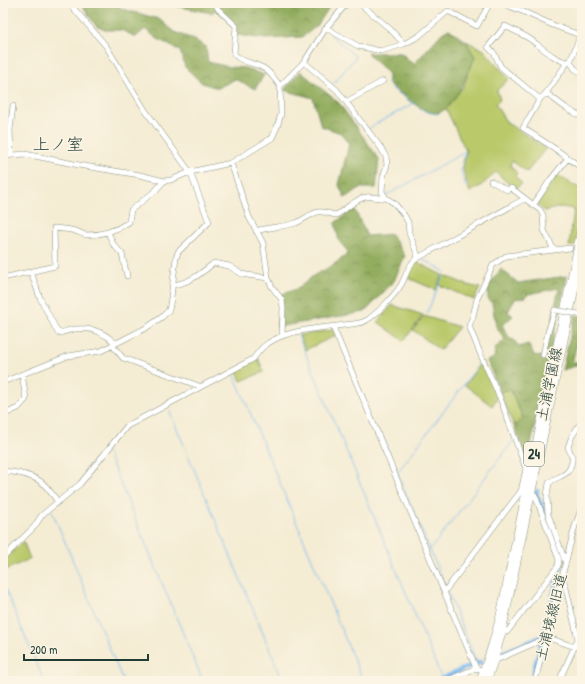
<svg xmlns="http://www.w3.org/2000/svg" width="585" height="684" font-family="'Patrick Hand','Klee One',sans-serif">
<defs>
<pattern id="forest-crowns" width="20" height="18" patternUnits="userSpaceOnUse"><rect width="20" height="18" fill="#93ad5f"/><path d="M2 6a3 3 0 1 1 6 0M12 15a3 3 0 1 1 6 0" fill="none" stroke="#778e4f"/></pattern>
</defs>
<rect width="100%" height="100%" fill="#fcf5e5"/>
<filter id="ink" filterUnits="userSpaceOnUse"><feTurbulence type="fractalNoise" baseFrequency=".025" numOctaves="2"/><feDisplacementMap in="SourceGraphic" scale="8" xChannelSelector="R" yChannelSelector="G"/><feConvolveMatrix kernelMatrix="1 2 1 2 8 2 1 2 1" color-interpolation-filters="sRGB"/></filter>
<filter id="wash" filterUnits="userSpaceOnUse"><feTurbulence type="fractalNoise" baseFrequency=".012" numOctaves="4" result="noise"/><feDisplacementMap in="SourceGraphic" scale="16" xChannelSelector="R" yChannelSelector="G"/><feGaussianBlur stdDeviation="0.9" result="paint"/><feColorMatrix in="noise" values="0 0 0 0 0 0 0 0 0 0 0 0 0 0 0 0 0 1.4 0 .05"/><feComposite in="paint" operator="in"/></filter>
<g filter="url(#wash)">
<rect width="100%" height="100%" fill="#f4ecd3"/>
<path fill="#bac96b" stroke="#6c8350" d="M466,41L484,50L509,79L497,90L500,100L495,104L507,123L546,148L527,172L512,161L510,165L517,173L515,176L522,184L514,189L496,172L482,185L470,192L465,178L463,168L466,151L446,109L463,87L475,57Z
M557,175L582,190V205L575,246H569L574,209L561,207L544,211L537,204Z
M415,262H417L442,275L436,290L406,277Z
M443,275L467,285L480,288L474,300L439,285Z
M392,305L423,315L404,341L378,322Z
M424,316L459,327L440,350L413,330Z
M333,330L335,336L305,350L299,335Z
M258,358L264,372L241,381L236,370Z
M482,361L497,398L492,406L465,385L478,367L477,366Z
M510,389L523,418L514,426L500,392Z
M23,541L30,559L3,571V561Z"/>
<path fill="url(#forest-crowns)" stroke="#59754a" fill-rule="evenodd" d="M81,3H115L122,9L159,19L174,32L193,39L206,47L208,62L230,67L245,68L264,75L255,89L235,79L218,88L202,83L185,67L180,51L158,39L145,29L136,37L121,30H105L96,26Z
M161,3H332L317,26L302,37L266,39L237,35L236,26L218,9L211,13Z
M449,29L466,41L475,57C469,71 454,109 438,113C425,116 398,92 388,83V73L367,53H401L414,64L442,33Z
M300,71L339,103L379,159L376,188H360L345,198L339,185L349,144L341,133L321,126L313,98L284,90Z
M354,208L367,236L391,234L405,256L394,281L365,312L277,327L280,295L299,288L313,276L333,265L349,253L339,241L335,223Z
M501,269L518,283L567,276L527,462L514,426L523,418L510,389L500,392L487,361L494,358L495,348L505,340L496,326L492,303L488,299V286ZM559,288L544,357L534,355L528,344L519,347L514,340L510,339L502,325L513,316L508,312L515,299L526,297L528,294Z
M575,315L582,316V341L578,340L572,362H578L579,365L562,370Z"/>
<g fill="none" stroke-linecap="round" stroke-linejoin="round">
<path stroke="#7dbbf1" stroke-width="1" d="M331,35L356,57L333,84
M387,81C391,90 398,93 405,97C418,105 421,113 438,114
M369,128L412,104
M387,195L465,152L461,172L466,187
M421,258L445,272
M427,313L443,275
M298,335L442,679
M233,372L363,681
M170,412L283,681
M382,436L445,586
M108,454L203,681
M397,473L481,362
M52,511L123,681
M430,550L513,441
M3,584L44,681
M447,591L477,663"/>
<path stroke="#7dbbf1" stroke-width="4.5" d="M537,491L536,493L544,512
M501,653L543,636L561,563
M477,663L481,662
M437,681L472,665
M531,681L541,643"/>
</g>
</g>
<g filter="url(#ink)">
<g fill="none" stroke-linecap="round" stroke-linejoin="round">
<g stroke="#8a9484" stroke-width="6">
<path id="minor" d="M215,3L218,9L236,26L234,54C243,64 255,62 265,69C271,73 275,80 280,86
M359,3L390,29L404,44
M502,3L524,12L555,26L580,35
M326,28L358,46L381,51L404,44L419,36L448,11L477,26L490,3
M582,31L570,62L575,69L582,73
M304,62L337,90L381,148L386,157L387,165L383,177L382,192L386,198L394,203L404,215L408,222L409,233L418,256L416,259
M567,63L546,93L540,99L523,128L554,148L582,168
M546,93L566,108L582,117
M540,99L501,67L494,53L488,47L505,26C513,30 522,34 530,39C540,46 558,63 570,62
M346,102L383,81
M11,155L10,130L13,106
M3,156L25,154L84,166L140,175L164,181L171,180L190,172L231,163L272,138L277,127L281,114L280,86L304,62L326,28L347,3
M231,163L249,217L263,243L268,278L272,287L282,300L283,308L282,336
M491,181L507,190L511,188L540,210L543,215L544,230L554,250
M534,204L551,179L568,158
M256,231C269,227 283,227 296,223C303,220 312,213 318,212C324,211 330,214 336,215C344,211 358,197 366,197C373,196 379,199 386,198
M108,232L113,244L122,254L127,276
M31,272L40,298L58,333C62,333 66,331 70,330C87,326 103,331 115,343
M3,278L55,266L54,228C61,229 69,229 75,231C80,232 83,235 87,235C102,235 117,230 129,222L131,210L155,191L164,181
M173,285C191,282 200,274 214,263L229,266L242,274L247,275L268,278
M333,327L476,668
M112,345L123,358L199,386
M543,355L548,332L555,310
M3,382L68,356L101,351L146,328L162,317L169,310L170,305L176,258L178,252L209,222L190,172L145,110L106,46L69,3
M3,415L18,408L26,399L22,374
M3,471C15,472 29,474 40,481C47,486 53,495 58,502
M3,558L34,527L42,515L80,484L127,426L253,359C256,355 259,351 263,347C284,329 317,329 344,325C353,323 359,325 367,320C378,313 394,296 401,285C407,275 407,266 416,259L524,199
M565,561L548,514L547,496L549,483C556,476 568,477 571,465C574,457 571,455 568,447L572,436L582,421
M445,591L521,491L526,469L500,398L480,353L469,326L473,316L477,299L493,265L506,256L570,248
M499,632H507L558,566L559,560L535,495L530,493
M546,637L575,647
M494,661L546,638
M446,681L476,668L479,669
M535,681L575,526L582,507
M559,681L578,639L565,584L562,576"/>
</g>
<g stroke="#8a9484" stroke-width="8">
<path id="major" d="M480,681L492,645L499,620L582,226
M487,681L494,661L502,632L582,255"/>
</g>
<use href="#minor" stroke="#fff" stroke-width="5"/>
<use href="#major" stroke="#fff" stroke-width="7"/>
<g stroke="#8a9484" stroke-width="6" stroke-linecap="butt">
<path id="minor-bridge" d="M555,310L578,314"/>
</g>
<use href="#minor-bridge" stroke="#fff" stroke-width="5"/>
</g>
</g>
<g text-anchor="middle" stroke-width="3.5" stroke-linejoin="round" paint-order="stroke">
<rect fill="#fcf5e5" stroke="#617469" stroke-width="1" x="524" y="442" width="20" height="24" rx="3"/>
<g font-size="14" font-weight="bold" fill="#1f3d34">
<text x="534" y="459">24</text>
</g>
<g font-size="15" fill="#1f3d34" stroke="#fcf5e5">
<text transform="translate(549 384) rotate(-78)" y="5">土浦学園線</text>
<text transform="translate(551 617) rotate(-76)" y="5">土浦境線旧道</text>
</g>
<g font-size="17" fill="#1f3d34" stroke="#fcf5e5">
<text x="58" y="150">上ノ室</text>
</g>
</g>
<rect width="585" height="684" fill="none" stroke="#fcf5e5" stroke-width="16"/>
<path d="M24 654v6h124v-6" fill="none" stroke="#1f3d34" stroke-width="2"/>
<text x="30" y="654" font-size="12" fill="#1f3d34" stroke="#fcf5e5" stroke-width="3" paint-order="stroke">200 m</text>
</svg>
